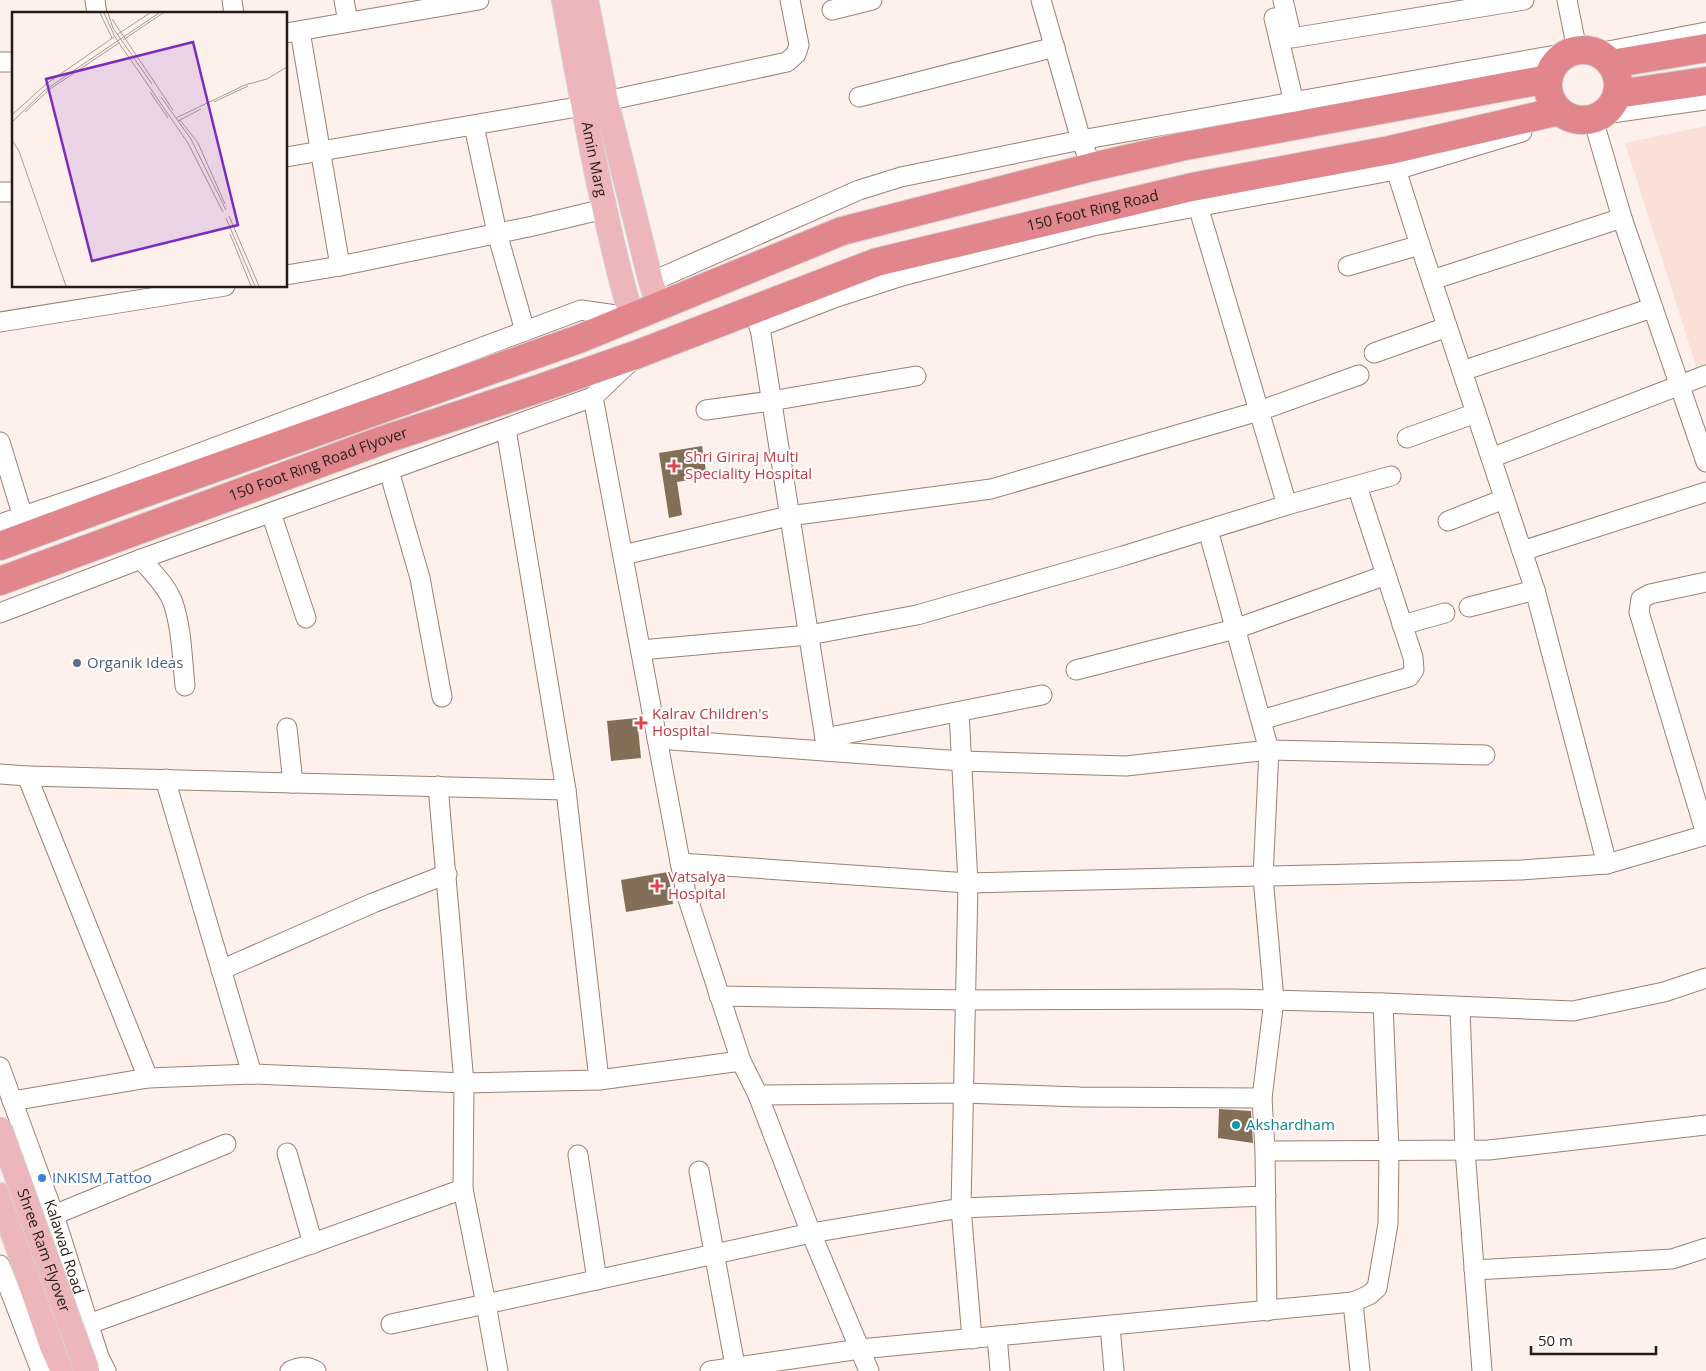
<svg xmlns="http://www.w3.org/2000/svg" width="1706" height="1371" font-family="'Open Sans',sans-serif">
<rect width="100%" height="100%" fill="#fef0eb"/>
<path fill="#fae0d6" d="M1706,126V376L1700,378L1625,143Z"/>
<path fill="#836f58" d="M702,446L707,477L677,482L682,515L669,518L659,453Z
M637,718L641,758L611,761L607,721Z
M668,872L673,904L626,912L621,880Z
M1219,1109L1251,1111L1253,1143L1218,1138Z"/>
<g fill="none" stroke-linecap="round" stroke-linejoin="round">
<g stroke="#9e7f73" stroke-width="21">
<g id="minor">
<path d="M95,0L97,14"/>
<path d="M232,0L234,14"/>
<path d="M344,0L348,22"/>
<path d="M1041,0L1081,140L1092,167"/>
<path d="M1283,0L1292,38L1524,0"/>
<path d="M1567,0L1577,50"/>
<path d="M832,10L872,0"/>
<path d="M1274,18L1294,103"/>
<path d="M300,31L340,266L533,226L604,209"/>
<path d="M286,33L479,0"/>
<path d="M1598,53L1706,32"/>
<path d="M0,62H14"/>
<path d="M859,97L1055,47"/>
<path d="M1604,114L1706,100"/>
<path d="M1593,119L1622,218L1706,462"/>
<path d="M474,126L497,233L525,331"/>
<path d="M286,157L583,106L787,62L796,54L799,45L790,0"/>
<path d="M1392,157L1420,245L1535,590L1607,864"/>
<path d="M0,192H14"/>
<path d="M1195,196L1287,505"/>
<path d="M1348,266L1420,245"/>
<path d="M286,275L340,266"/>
<path d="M1432,280L1622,218"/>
<path d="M651,282L859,190L901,177L1081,140L1567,53"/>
<path d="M758,315L827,751"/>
<path d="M0,322L225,286"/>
<path d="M759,327L837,297L902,276L1093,226L1396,170L1522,132"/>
<path d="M1374,353L1447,327"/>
<path d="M1462,371L1652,308"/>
<path d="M593,397L686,893L741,1061L758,1095L811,1233L869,1371"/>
<path d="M706,410L771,401L916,376"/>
<path d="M1407,438L1476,413"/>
<path d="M0,442L23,517"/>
<path d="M1491,458L1706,375"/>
<path d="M389,471L420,578L442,697"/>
<path d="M271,513L306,618"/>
<path d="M1448,521L1504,499"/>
<path d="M0,524L109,487L581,310L630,317"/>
<path d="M1208,530L1269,750L1263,877L1274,1000L1262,1098"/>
<path d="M1522,551L1706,492"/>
<path d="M623,555L789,516L991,489L1259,411L1359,375"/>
<path d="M141,559C152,572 165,584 172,600C182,627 182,658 185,686"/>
<path d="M1706,582L1650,594L1641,599L1639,612L1706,834"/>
<path d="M1469,607L1535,590"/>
<path d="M0,613L141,559L593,397L633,359"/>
<path d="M1402,625L1445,613"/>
<path d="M641,650L809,635L917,615L1123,556L1287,505L1391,476"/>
<path d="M1076,670L1235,629L1386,575"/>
<path d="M1261,720L1409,677L1414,670L1413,657L1357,486"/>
<path d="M287,728L293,783"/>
<path d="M825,738L1042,695"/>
<path d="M657,739L962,761L1126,766L1269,750L1485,755"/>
<path d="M0,774L27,776"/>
<path d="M165,779L252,1074"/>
<path d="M438,786L464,1083L463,1189"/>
<path d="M566,790L599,1080"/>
<path d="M680,863L968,883L1521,870L1607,864L1706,835"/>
<path d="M221,970L373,903L447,874"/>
<path d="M719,996L966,1000L1231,999L1383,1003L1573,1011L1664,992L1706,978"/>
<path d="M1460,1007L1465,1150L1482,1371"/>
<path id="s1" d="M0,1067L54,1215L99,1357L106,1371"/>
<path d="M148,1078L27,776L566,790L506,429"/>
<path d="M758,1095L963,1093L1080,1097L1262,1098L1265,1151L1489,1150L1706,1125"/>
<path d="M12,1101L148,1078L252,1074L464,1083L599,1080L741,1061"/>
<path d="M1265,1151L1267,1311"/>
<path d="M287,1153L313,1244"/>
<path d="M578,1155L597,1280"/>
<path d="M699,1171L736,1371"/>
<path d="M54,1215L226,1144"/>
<path d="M0,1265L41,1371"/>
<path d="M1474,1270L1672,1259L1706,1248"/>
<path d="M1353,1302L1369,1295L1377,1288L1388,1224L1389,1151L1383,1003"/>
<path d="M89,1324L463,1189L486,1304L811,1233L961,1208L968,883L959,712"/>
<path d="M391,1324L486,1304L498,1371"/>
<path d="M1110,1326L1114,1371"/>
<path d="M997,1336L1000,1371"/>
<path d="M972,1339L961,1208L1266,1196"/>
<path d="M290,1371C300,1367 306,1365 316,1371"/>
<path d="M710,1371L860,1349L1353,1302L1360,1371"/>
</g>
</g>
<g stroke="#d4d1d1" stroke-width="26">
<g id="major">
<path id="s2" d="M564,0C575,61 586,123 599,184C609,228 618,274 632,317"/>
<path d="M586,0L606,101L651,282L659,306"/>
<path d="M0,1195L52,1346L63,1371"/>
</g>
</g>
<g stroke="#d4d1d1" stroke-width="30">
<g id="highway">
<circle cx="1583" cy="85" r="35"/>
<path d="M1611,64L1706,48"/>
<path d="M1617,94L1706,81"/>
<path d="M0,546L119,502L579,339L842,231L1092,167L1180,147L1548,79"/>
<path id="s3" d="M0,581L383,440L538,389L638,354L877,262L1192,187L1390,150L1559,111"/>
</g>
</g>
<use href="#minor" stroke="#fff" stroke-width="19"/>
<use href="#major" stroke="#edb6bb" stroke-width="24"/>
<use href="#highway" stroke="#e1868d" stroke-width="28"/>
<g stroke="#d4d1d1" stroke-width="26" stroke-linecap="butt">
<g id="major-bridge">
<path id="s4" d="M0,1129L87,1371"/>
</g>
</g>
<use href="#major-bridge" stroke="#edb6bb" stroke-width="24"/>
</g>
<g fill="#e0444e" stroke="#fff" stroke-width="2">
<path d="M671.5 458.5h5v5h5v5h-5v5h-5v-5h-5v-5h5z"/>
<path d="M638.5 715.5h5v5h5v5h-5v5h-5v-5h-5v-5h5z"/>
<path d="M654.5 878.5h5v5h5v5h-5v5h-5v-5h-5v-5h5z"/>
</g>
<circle fill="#5c6f8a" stroke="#fff" stroke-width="2" cx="77" cy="663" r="5"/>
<circle fill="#0f9aa8" stroke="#fff" stroke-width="2" cx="1236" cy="1125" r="5"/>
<circle fill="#3f7fe0" stroke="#fff" stroke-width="2" cx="42" cy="1178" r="5"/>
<g text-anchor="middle" stroke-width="4" stroke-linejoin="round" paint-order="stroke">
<g font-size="15" fill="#271b17" stroke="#fff">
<text dy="5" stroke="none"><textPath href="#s2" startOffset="162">Amin Marg</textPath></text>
<text dy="5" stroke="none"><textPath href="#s3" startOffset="1155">150 Foot Ring Road</textPath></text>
<text dy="5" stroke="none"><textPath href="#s3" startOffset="339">150 Foot Ring Road Flyover</textPath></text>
<text dy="5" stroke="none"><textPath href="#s1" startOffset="191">Kalawad Road</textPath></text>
<text dy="5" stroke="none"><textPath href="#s4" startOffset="129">Shree Ram Flyover</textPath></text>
</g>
<g font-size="15" fill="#be3a42" stroke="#fff" text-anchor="start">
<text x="685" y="462">Shri Giriraj Multi<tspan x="685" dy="17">Speciality Hospital</tspan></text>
<text x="652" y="719">Kalrav Children's<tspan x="652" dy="17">Hospital</tspan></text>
<text x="668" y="882">Vatsalya<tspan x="668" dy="17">Hospital</tspan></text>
</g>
<g font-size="15" fill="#4e5e75" stroke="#fff" text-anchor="start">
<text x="87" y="668">Organik Ideas</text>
</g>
<g font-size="15" fill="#0d838f" stroke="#fff" text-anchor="start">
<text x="1246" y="1130">Akshardham</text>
</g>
<g font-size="15" fill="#366cbe" stroke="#fff" text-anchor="start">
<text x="52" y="1183">INKISM Tattoo</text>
</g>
</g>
<g transform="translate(12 12)">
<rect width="275" height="275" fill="#fef0eb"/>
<path fill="none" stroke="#a89b96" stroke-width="1" d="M88,1L100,26M92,1L103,25L176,131L211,200M96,1L101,16L140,72M100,7L161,98M106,22L138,1M111,28L151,1M138,80L156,106M149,85L179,127L214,198M202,90L236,74M13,100L38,77L107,31M0,103L34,72L102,25M164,106L233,73L255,67L275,55M168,108L186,131L213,192M166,109L189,97M0,110L33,78L147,1M0,128L7,139L54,274M217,204L247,274M214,206L243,274M218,222L239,274"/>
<path fill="#7b2cbf" fill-opacity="0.15" stroke="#7b2cbf" stroke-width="2.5" d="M181,30L226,213L80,249L34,67Z"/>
<rect width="275" height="275" fill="none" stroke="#271b17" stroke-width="2.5"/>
</g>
<path d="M1531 1346v8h125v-8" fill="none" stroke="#271b17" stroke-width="2.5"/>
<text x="1538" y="1346" font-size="15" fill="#271b17" stroke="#ffffff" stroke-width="4" paint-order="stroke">50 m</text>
</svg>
